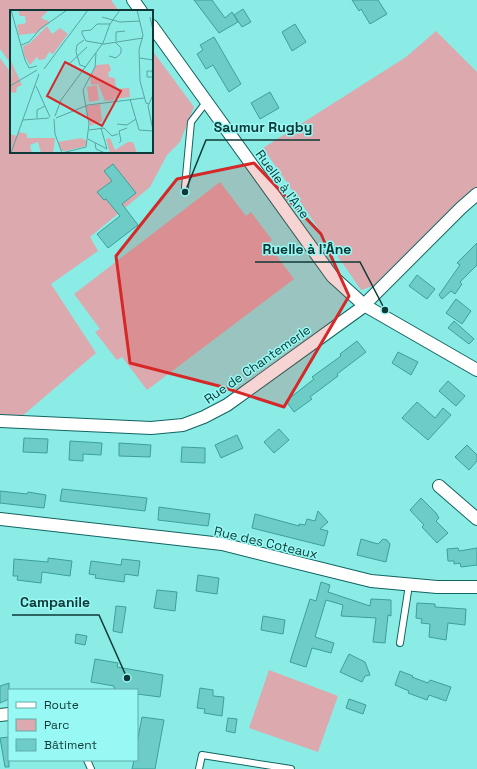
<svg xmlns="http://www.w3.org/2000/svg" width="477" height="769" font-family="'Space Grotesk',sans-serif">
<rect width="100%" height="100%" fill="#8bece6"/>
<path fill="#dba9ae" d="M0,0H111L119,11H11V64L0,49Z
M436,31L477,72V192L373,286L361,290L263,148L406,57Z
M152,50L194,107L180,142L167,155L150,187L90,237L98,251L51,284L96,353L21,417H0V58L11,73V152H152Z
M220,182L246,216L251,212L272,240L268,244L294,279L147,390L122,357L117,360L95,332L100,329L74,294Z
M269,670L338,696L318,752L249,728Z"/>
<path fill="#6eccc7" stroke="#3ba09b" d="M194,0H212L225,18L232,12L234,15L243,9L251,22L242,27L234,15L238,22L219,33Z
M352,0H378L387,14L370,24L361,9L359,11Z
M295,24L306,42L292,51L282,32Z
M214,37L241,84L229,92L213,65L206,69L197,54L203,50L200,45Z
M270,92L279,108L260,119L251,103Z
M113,164L136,193L122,204L138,225L108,248L97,234L120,216L106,199L104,200L97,192L112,181L104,171Z
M477,243V265L460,282L462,284L455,294L451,291L442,299L439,295L460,265L457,263Z
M417,275L435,289L427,299L409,286Z
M456,299L471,311L462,324L446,313Z
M454,321L474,339L469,344L448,328Z
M357,341L366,352L337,374L338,376L310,397L312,399L294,412L286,401L314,379L312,377L341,356L340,354Z
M398,352L418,362L411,375L392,363Z
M448,381L465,396L456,406L439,391Z
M417,402L435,418L443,408L451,415L428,440L402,418Z
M279,429L289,440L274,453L264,442Z
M237,435L243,448L221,458L215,445Z
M24,438L48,439L47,453L23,452Z
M70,441L102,443L101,455L83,454V461L69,460Z
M119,443L151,445L150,457L119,456Z
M467,445L477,455V461L469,470L455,457Z
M182,447L205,448V463L181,462Z
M62,489L147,498L145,511L60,501Z
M0,491L27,494L28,492L46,495L44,508L0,503Z
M421,498L436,513L439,518L436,521L448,533L437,543L422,527L424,525L410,510Z
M159,507L210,514L208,526L158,520Z
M318,511L328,522L320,529L328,531L324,546L252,528L255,514L299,526V524L305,525L307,519L315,521Z
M361,539L378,544L383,539L387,540L390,544L386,562L357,555Z
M458,548L459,551L477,548V565L461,567L460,563L454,564V561H448L447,549Z
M48,558L72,561L70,576L42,572L41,583L17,580L18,576H13L14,559L48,562Z
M122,559L140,561L138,576L125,574L124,582L95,578L96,575L89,574L91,561L121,565Z
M198,575L219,578L217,594L196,591Z
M321,582L330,585L328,592L370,606L371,599L391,600V616L388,615L385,643L373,642L376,618L341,616L343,605L326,600L315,637L334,643L331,653L312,648L306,667L290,662L310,599L316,601Z
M157,590L177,592L175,611L154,608Z
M417,603L435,604V607L466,609L465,625L448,623L446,640L429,637L430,624L421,623L422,619L416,618Z
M116,606L126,607L122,633L113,631Z
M263,616L285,620L283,634L261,630Z
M76,634L87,636L85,645L75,643Z
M349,654L365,662L370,675L365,676L362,682L340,672Z
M95,659L118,663L117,667L163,675L160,697L137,694V690H114V686L91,682Z
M400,671L413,676L412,677L428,683L430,680L451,687L446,701L429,695L427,700L408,693L409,691L395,685Z
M9,683V699L0,703V686Z
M200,688L213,690V696L224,697L222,716L204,713L205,709L197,708Z
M349,699L366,705L363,714L346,708Z
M142,717L164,720L155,769H132L134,760H137V743Z
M228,718L237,719L235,733L226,731Z
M9,737V767H5L0,738Z"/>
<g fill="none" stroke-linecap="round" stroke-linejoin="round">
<g stroke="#116461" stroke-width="8">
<path id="lane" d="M185,187L191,122L207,101
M400,643L409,585
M87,760L91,769
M199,769L202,755L291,769"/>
</g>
<g stroke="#116461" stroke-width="14">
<path id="street" d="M133,0L141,11
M152,26L332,276L364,305L477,370
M0,421L151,428L183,425L204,417L227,405L360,309L461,208L477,194
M439,486L477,519
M0,519L222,544L371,581L437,587H477
M0,715L9,714"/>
</g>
<use href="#lane" stroke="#fff" stroke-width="6"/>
<use href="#street" stroke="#fff" stroke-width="12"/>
</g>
<path fill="#d62828" fill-opacity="0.2" stroke="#d62828" stroke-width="3" stroke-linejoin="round" d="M254,163L321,234L349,296L284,407L219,386L130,363L116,256L177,179Z"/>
<g text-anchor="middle" stroke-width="3" stroke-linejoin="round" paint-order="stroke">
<g font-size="13" fill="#0f3937" stroke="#98f9f4">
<text transform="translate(283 184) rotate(54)" y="5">Ruelle à l'Ane</text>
<text transform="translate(257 364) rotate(-35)" y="5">Rue de Chantemerle</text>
<text transform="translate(266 542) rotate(13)" y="5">Rue des Coteaux</text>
</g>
</g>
<g transform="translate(10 10)">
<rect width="143" height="143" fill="#8bece6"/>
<path d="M8,0H39L31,8L40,12L26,23L9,25L7,15L16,13L15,6H10ZM37,16L42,24L50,18L58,24L43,44L39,42L35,49L29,50L27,47L20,55L14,45L13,36L20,33ZM0,49L12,75L7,77L6,83L0,82V64L2,66ZM99,54L101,60L98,63L99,67L105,68L106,79L119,78L120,87L105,89L104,84V90L95,91L88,74L81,75L80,67L86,55ZM87,75L89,90L79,92L77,77ZM90,94L92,111L80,116L76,96ZM9,122L17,124V128H45L43,143H31L28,132L20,135L22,143H0V124L7,126ZM71,128L77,131L76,136L55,141H52L48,132ZM100,128L105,140L118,132H123L127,143H100L96,129Z" fill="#dba9ae"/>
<path fill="none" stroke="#59a4a0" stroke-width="1" d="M1,0L15,50L19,58L27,56M127,0L133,25L129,40L130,71L136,93L139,94M92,7L110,12L130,11M140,7L143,20M100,14H87L81,20L72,21V24L76,31L94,34L133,28M74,30L67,35L66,42L70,55L76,57M106,31V22L115,21M11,35L19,32L30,19L57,0M99,46L106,48L111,43V38L105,32M130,48L143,50M58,55L77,37M34,59L78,0M143,66L142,61H137V67H143M0,76L27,60M26,76L40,107M143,85L138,96L143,120M120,89L129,120L143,121M45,106L51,90L93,33L100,14L110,0M27,108V100L35,96M46,108L78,95L134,88M44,109L45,124L52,143M13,110L39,108M107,114L117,115L126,109M79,120L94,118L102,126L108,124M78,129L97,139L91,118M85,133L86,139L95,143M109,133L111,131L109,121L117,118M1,143L29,64M52,143L76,137L79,114L73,80L85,57L86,43"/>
<path fill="#d62828" fill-opacity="0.15" stroke="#d62828" stroke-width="2" d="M55,52L111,81L92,116L37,86Z"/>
<rect width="143" height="143" fill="none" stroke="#0f3937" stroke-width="2"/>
</g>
<path fill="none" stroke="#0f3937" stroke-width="1.5" d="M185 192L206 140H320M385 310L360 262H255M127 678L99 615H12"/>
<g fill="#0f3937" stroke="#98f9f4" stroke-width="1.5">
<circle cx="185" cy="192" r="4"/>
<circle cx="385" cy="310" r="4"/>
<circle cx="127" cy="678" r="4"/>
</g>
<g font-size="14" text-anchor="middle" font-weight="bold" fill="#0f3937" stroke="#98f9f4" stroke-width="3" stroke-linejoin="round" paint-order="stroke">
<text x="263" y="132">Saumur Rugby</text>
<text x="307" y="254">Ruelle à l'Âne</text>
<text x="55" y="607">Campanile</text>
</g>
<rect x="8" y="689" width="130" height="72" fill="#98f9f4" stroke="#61aca8"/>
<rect x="16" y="702" width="20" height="6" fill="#ffffff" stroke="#61aca8"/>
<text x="44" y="709" font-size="12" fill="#0f3937">Route</text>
<rect x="16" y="719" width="20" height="12" fill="#dba9ae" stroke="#61aca8"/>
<text x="44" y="729" font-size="12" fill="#0f3937">Parc</text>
<rect x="16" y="739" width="20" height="12" fill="#6eccc7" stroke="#61aca8"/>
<text x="44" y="749" font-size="12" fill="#0f3937">Bâtiment</text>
</svg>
